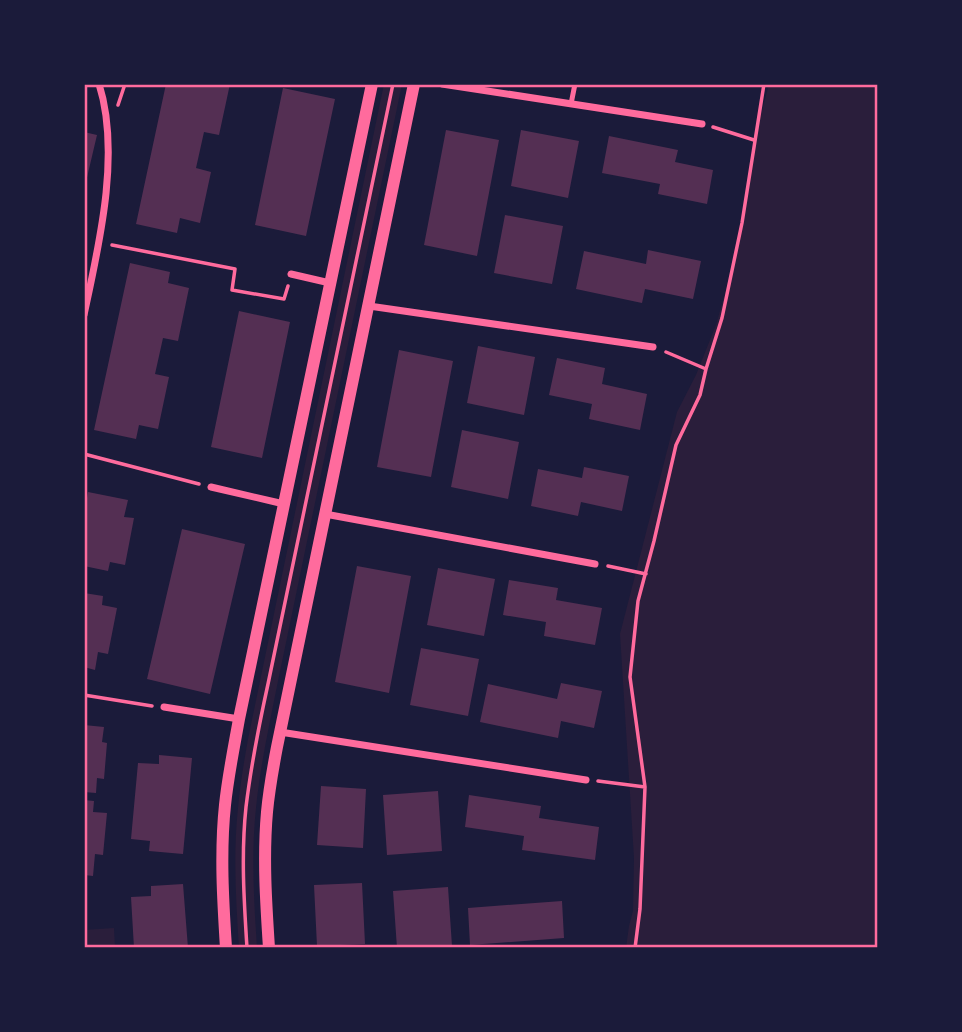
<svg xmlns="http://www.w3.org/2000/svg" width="962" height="1032" font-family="'Source Sans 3',sans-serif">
<rect width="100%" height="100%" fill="#1b1b3a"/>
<path fill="#2a1e3b" d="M384,84H402L277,686C269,727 260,767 256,808C251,854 254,902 257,948H239C236,902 233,854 238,808C240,785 244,762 248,739Z
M769,84H878V948H626L629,926L633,911L634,858L620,634L677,412L696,375L716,325L738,247L754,141Z
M114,928L115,948H84V930Z"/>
<path fill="#542f53" d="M166,84H230L219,135L204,132L196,168L211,172L200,223L180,218L177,233L136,224Z
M283,88L335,99L306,236L255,225Z
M446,130L499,140L477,256L424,245Z
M521,130L579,141L568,198L511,186Z
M84,132L97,135L85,186H84Z
M609,136L678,150L675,162L713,170L707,204L658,194L660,184L602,173Z
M505,215L563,226L552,284L494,273Z
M648,250L701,261L693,299L645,289L642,303L576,289L584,251L646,264Z
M130,263L170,272L168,283L189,288L178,341L163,338L155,374L169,377L158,429L139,425L136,439L94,430Z
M239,311L290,322L262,458L211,447Z
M478,346L535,357L524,415L467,403Z
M399,350L453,361L431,477L377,467Z
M557,358L605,368L602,384L647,394L640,430L589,419L592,404L549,395Z
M462,430L519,442L508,499L451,487Z
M584,467L629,476L622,511L581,502L578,516L531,506L538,469L582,478Z
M88,492L128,500L124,517L134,518L125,565L110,562L108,571L84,566V515Z
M182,529L245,544L210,694L147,679Z
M357,566L411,576L389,693L335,682Z
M438,568L495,579L484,636L427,625Z
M509,580L558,588L556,600L602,608L595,645L544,636L546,622L503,615Z
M84,593L103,596L102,605L117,608L108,654L98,652L95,670L84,667Z
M421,648L479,659L468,716L410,705Z
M561,683L602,691L594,728L561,721L558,738L480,722L488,684L557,699Z
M84,725L104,727L102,742L107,743L104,779L97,778L96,793L84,792Z
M159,755L192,758L183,854L149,851L150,841L131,839L138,763L159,764Z
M321,786L366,789L363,848L317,845Z
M438,791L442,851L387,855L383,795Z
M469,795L541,806L539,818L599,827L595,860L522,850L524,836L465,827Z
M84,800L94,801L93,812L107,813L103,855L95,854L93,876L84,875Z
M362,883L365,944L317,946L314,885Z
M183,884L188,948H134L131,897L151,896V886Z
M448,887L452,946L397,948L393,891Z
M562,901L564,938L470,945L468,908Z"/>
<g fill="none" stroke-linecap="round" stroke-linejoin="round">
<path stroke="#ff6b9d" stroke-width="3.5" d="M118,105L125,84
M713,127L754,140
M112,245L235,269L232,290L284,299L288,286
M666,352L706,369
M84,454L199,484
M608,566L646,574
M84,695L152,706
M598,781L645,787
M247,948C244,901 241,854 246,807C251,766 259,725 268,684L393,84
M635,948L640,909L645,787L630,677L638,601L654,541L676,445L700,395L706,369L722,318L742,223L764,84"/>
<path stroke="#ff6b9d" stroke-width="5" d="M571,104L575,84"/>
<path stroke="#ff6b9d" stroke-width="7" d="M442,84L702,124
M291,274L330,283
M369,306L653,347
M84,315C99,245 121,153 99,84
M211,487L284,504
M325,514L595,564
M164,707L239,719
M280,732L586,780"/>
<path stroke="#ff6b9d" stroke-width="12" d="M226,948C223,901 220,852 225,805C228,776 234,747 239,719L372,84
M269,948C266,903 263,857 267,812C269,790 273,768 277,747L414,84"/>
</g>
<rect width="962" height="1032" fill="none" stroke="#1b1b3a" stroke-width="172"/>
<rect x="86" y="86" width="790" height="860" fill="none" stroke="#ff6b9d" stroke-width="2.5"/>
</svg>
